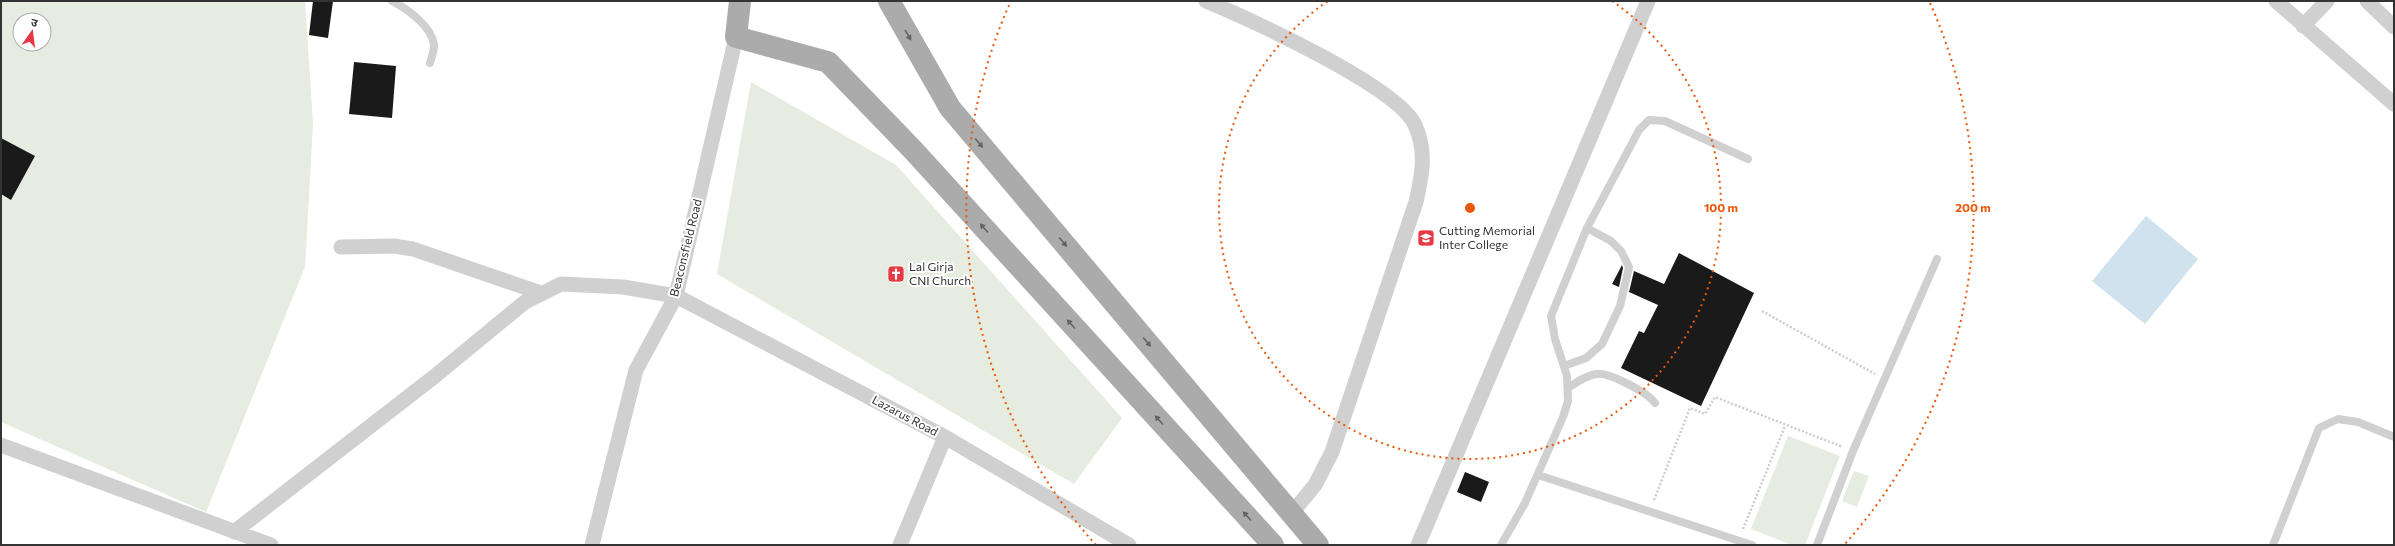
<svg xmlns="http://www.w3.org/2000/svg" width="2395" height="546" font-family="Commissioner,'Noto Sans Devanagari',sans-serif">
<rect width="100%" height="100%" fill="#fff"/>
<path fill="#e6ecdf" fill-rule="evenodd" d="M1,1H305L313,124L305,267L206,512L1,422ZM20,20H44V44H20Z
M751,82L896,165L1122,418L1074,484L717,274Z
M1788,436L1840,456L1805,545H1792L1751,529Z
M1854,471L1869,476L1857,507L1842,501Z"/>
<path fill="#cfe2ee" d="M2146,216L2198,259L2145,324L2092,281Z"/>
<path fill="#1a1a1a" d="M313,1H333L328,38L309,35Z
M354,62L396,66L392,118L349,114Z
M1,138L35,156L11,200L1,194Z
M1679,253L1754,293L1701,406L1621,368L1639,331L1644,333L1658,305L1629,292L1634,271L1664,284Z
M1622,265L1623,268L1619,287L1612,284Z
M1465,472L1489,482L1481,502L1457,492Z"/>
<g fill="none" stroke-linecap="round" stroke-linejoin="round">
<path stroke="#cdcdcd" stroke-width="2.5" stroke-dasharray="2 2" stroke-linecap="butt" d="M1762,311L1875,374
M1654,500L1690,408L1705,414L1715,397L1843,447
M1743,529L1785,426"/>
<path stroke="#d0d0d0" stroke-width="8" d="M392,1C407,9 432,26 434,45C434,50 432,57 430,63
M1564,366L1586,358L1602,344L1620,306L1629,267L1621,251L1611,241L1587,228
M1568,388C1577,382 1585,376 1596,374C1608,371 1648,393 1655,403
M1538,475L1752,545
M1501,545L1525,503L1563,417L1568,401L1567,376L1555,339L1551,316L1587,228L1639,130L1649,120L1665,121L1748,159
M1817,545L1853,451L1937,259
M2273,545L2319,428L2338,419L2358,422L2394,437"/>
<path stroke="#d0d0d0" stroke-width="15" d="M1206,1C1248,18 1398,87 1415,125C1427,151 1422,176 1416,202L1332,452L1315,485L1291,514
M2276,1L2394,104
M2367,1L2394,27
M2303,26L2327,1
M341,247L394,246L413,249L541,293
M1,445L271,545
M234,532L435,376L525,302L561,284L623,287L676,296L945,437L1129,545
M592,545L636,370L676,296L736,37
M900,545L945,437
M1418,545L1648,1"/>
<path stroke="#ababab" stroke-width="22" d="M740,1L736,37L828,62L913,150L1273,545
M889,1L950,108L1318,545"/>
</g>
<defs><path id="oneway-solid" d="M-6-.8H1V-3.2L6.5 0L1 3.2V.8H-6Z"/></defs>
<g fill="#636363">
<use href="#oneway-solid" transform="translate(908 35) rotate(60)"/>
<use href="#oneway-solid" transform="translate(979 143) rotate(50)"/>
<use href="#oneway-solid" transform="translate(984 228) rotate(-132)"/>
<use href="#oneway-solid" transform="translate(1063 242) rotate(50)"/>
<use href="#oneway-solid" transform="translate(1071 324) rotate(-132)"/>
<use href="#oneway-solid" transform="translate(1147 342) rotate(50)"/>
<use href="#oneway-solid" transform="translate(1159 420) rotate(-132)"/>
<use href="#oneway-solid" transform="translate(1247 516) rotate(-132)"/>
</g>
<g fill="none" stroke="#e8590c" stroke-width="2" stroke-dasharray="2 4">
<path d="M1612 1A251 251 0 1 1 1328 1"/>
<path d="M1096 545A503 503 0 0 1 1010 3M1930 3A503 503 0 0 1 1844 545"/>
</g>
<defs>
<g id="university-square" transform="scale(0.9)"><rect x="-9" y="-9" width="18" height="18" rx="4" fill="#e63946" stroke="#fff"/><path d="M0-5L7-2L0 1L-7-2ZM-4 1L0 2.5L4 1V4Q0 6-4 4Z" fill="#fff"/></g>
<g id="church-square" transform="scale(0.9)"><rect x="-9" y="-9" width="18" height="18" rx="4" fill="#e63946" stroke="#fff"/><path d="M-1.2-6h2.4v3.5h3.3v2.4h-3.3V6h-2.4V-.1h-3.3v-2.4h3.3Z" fill="#fff"/></g>
</defs>
<g fill-rule="evenodd">
<use href="#university-square" x="1426" y="238"/>
<use href="#church-square" x="896" y="274"/>
</g>
<g text-anchor="middle" stroke-width="4" stroke-linejoin="round" paint-order="stroke">
<g font-size="12" fill="#333" stroke="#fff" text-anchor="start">
<text x="1439" y="235">Cutting Memorial<tspan x="1439" dy="14">Inter College</tspan></text>
<text x="909" y="271">Lal Girja<tspan x="909" dy="14">CNI Church</tspan></text>
</g>
<g font-size="12" fill="#333" stroke="#fff">
<text transform="translate(686 248) rotate(-76)" y="4">Beaconsfield Road</text>
<text transform="translate(905 416) rotate(28)" y="4">Lazarus Road</text>
</g>
</g>
<circle cx="1470" cy="208" r="6" fill="#e8590c" stroke="#fff" stroke-width="2"/>
<g font-size="12" text-anchor="middle" font-weight="bold" fill="#e8590c" stroke="#fff" stroke-width="4" stroke-linejoin="round" paint-order="stroke">
<text x="1721" y="212">100 m</text>
<text x="1973" y="212">200 m</text>
</g>
<rect width="2395" height="546" fill="none" stroke="#333333" stroke-width="4"/>
<g transform="translate(32 32) rotate(14)"><circle r="19" fill="#ffffff" stroke="#adadad"/>
<path d="M0-3L7 15L0 10L-7 15Z" fill="#e63946"/>
<text y="-6" font-size="11" font-weight="bold" text-anchor="middle" fill="#333333">उ</text>
</g>
</svg>
